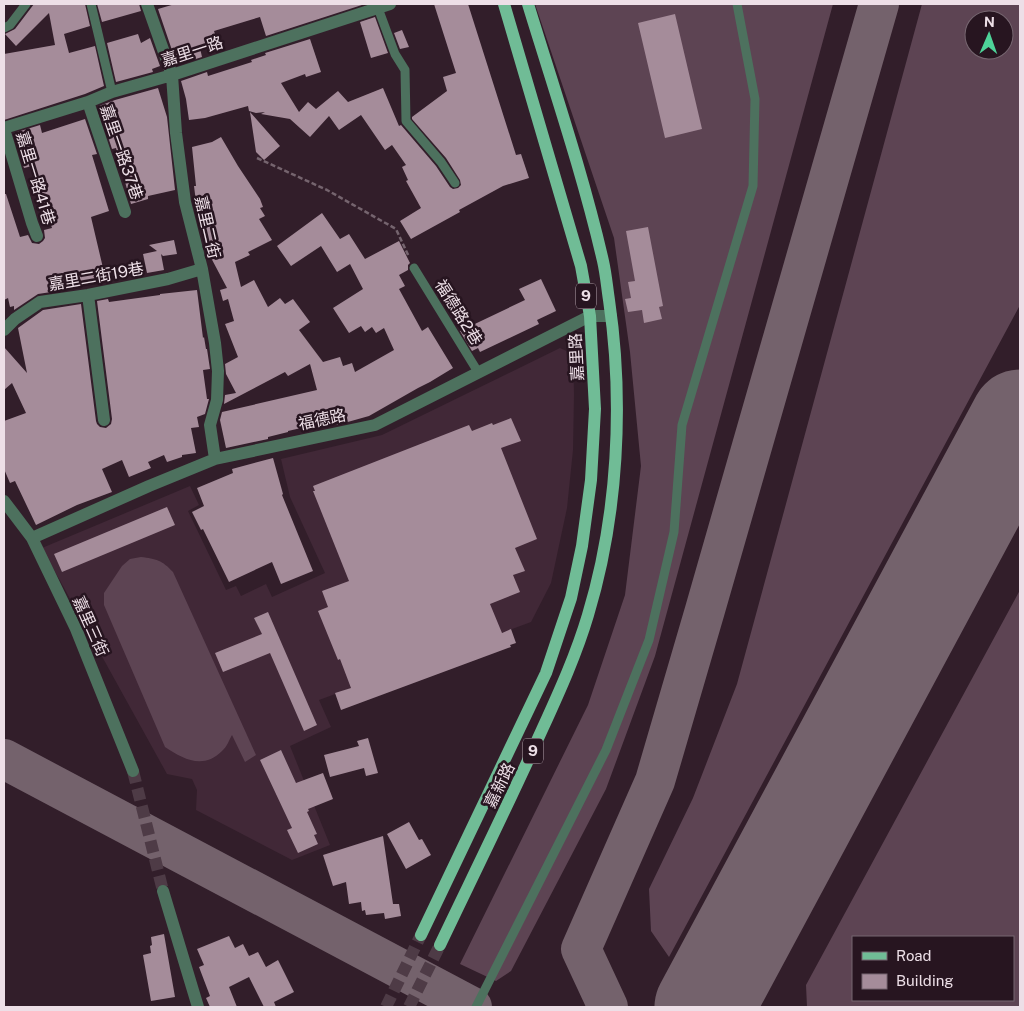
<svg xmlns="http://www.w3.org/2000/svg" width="1024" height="1011" font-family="'Public Sans','Noto Sans TC',sans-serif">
<rect width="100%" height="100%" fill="#321e2a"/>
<path fill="#412837" d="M560,348L573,354L574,394L573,450L567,508L551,583L531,622L319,700L331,727L290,746L330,845L292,860L196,810L197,790L192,779L167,774L42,548L190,486L199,505L188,511L226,590L236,586L241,596L266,584L272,597L325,573L290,497L281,459L382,435Z"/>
<path fill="#5d4453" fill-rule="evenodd" d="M535,4H833L655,656L606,789L511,971L496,981L460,964L588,705L625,595L641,466L630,352L614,238Z
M922,4H1020V305L669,957L651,931L649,889L693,798L737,684ZM974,20H1004V50H974Z
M141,557C156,559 162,560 173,572L256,755L245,762L232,735C229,740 227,747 222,751C203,770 183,759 165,747L104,605V593L122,566L130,559Z
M1020,590V1007H807L806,985ZM1013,937V1000H853V937Z"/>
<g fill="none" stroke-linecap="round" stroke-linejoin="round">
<path stroke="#74626c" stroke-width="40" d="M4,759L472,1007
M608,1007L581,949L655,781L705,610L879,4"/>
<path stroke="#74626c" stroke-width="99" d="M704,1007L1020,419"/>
</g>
<path fill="#a58c9a" d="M34,4H85L90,26L64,34L69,53L95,46L104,86L85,94L4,120V54L55,45L49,13L16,46L5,34L15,29Z
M97,4H139L141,11L102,22Z
M175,4H365L266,36L260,17L214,31L218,43L200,48L202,57L177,65L158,9Z
M434,4H468L516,155L521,154L529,178L503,186L459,210L460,212L411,239L400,221L421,208L406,181L408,180L402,167L406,165L392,145L385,150L361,115L339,130L329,116L310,137L290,119L261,114L265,112L256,113L249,111L248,106L205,118L189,120L186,99L181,81L207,72L208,76L252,62L251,60L266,55L265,53L310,39L321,72L306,77L305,74L281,83L299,112L308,102L316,109L338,91L348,102L383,88L399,126L401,125L436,166L450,187L453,189L458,188L461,185L460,180L446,158L412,119V117L447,91L443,77L456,73Z
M675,14L702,129L665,138L638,23Z
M375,17L388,53L371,58L360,22Z
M402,30L409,47L400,49L394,33Z
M138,34L141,43L150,38L160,66L152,69L153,72L116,82L107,43Z
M158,88L167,117L175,190L148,196V199L131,204L116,148L112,149L101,115H102L99,106L115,100Z
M250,112L280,146L264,160L256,152Z
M85,119L97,154L92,155L109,211L91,217L103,268H101L104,282L71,288V289L38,294L14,310V306L10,307L8,298L4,300V194H6L20,237L28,235L32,243L39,244L43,241L45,238L44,230L52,228L32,166L24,168L14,133L40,125L42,133Z
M221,137L238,166L260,199L263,207L260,208L265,216L259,219L272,240L248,252L250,255L235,262L241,287L254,280L268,307L280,298L285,304L293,299L310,322L299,330L323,362L340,357L343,366L352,363L355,372L394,350L384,328L376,333L372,327L365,332L361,326L349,333L333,308L363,289L350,264L337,272L321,246L291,266L277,246L322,213L340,239L349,234L365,259L399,241L410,263L408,265V270L399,275L405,286L399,289L422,331L428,327L453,368L430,382L418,388L369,416L337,425L336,420L288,431V432L268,437V439L226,448L220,420L222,412L317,390L310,364L288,376L285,372L224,404L225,395L236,393L226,374L225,364L238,357L225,324L234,321L228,299L223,301L220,290L227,288L209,254L197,210L194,186H196L192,147L212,142Z
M648,227L663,306L659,307L662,319L644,323L642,310L628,312L625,299L631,298L628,282L635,281L626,231Z
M174,240L177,254L163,256L161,254L164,270L147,273L143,254L157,251L149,245Z
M541,279L556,311L537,320L539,324L480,352L478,348L472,351L460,331L525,300L519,289Z
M197,290L203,338L204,337L206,349H207L210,369L203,370L207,399H209L205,414L197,417L199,427L191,428L196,453L182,455V457L167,462L164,455L148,462L151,468L129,477L122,460L102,469L112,492L77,505L36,525L15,481L10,483L4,469V421L26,413L12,383L4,390V347L27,373L18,328L43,310L81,304L96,421L97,424L100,427L106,428L111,424L112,419L97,301L108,299L109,302L160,295V294Z
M511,418L521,441L501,448L537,539L515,548L525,571L513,575L520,592L490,604L502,633L511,629L516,643L510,645L511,647L341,710L335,693L351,688L340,659L338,660L318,611L328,607L322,591L349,581L313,491H315L313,486L469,425L472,431L492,423L493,425Z
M273,458L283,494L282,495L313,571L281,584L272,562L229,582L203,529L201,530L192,512L204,506L197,488L233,473L232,469Z
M167,507L175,525L62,572L54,554Z
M268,612L317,725L304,731L270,653L223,672L215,653L262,634L254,618Z
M368,738L378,773L366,776L364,768L330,777L324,755L359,746L357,741Z
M281,750L296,783L323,773L333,799L308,809L309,811L307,812L317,834L314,835L318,844L298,853L287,830L292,828L260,760Z
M409,822L419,840L422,839L431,855L406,869L387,834Z
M383,836L393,904H399L401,916L385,919L384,913L366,915L365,910L362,911L361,902L349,904L346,882L333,886L323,855Z
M164,934L175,997L151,1001L143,955L151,953L150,946L152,945L151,937Z
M229,936L235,948L243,944L249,956L258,952L266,967L278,960L294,992L274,1002L276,1007H264L249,977L229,987L237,1007H210L206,998L210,996L199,967L204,965L197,949Z"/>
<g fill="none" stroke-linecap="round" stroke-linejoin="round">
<path stroke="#4e3b46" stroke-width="12" stroke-dasharray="12 6" stroke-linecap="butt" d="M133,771L163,891"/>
<path stroke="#4e3b46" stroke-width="12" stroke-dasharray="12 6" stroke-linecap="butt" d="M386,1007L421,935
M409,1007L440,945"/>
<path stroke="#75646e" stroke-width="2.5" stroke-dasharray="5 2.5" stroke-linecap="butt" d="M257,158L327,190L396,229L409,257"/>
<path stroke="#4d715e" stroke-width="9" d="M91,4L112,92
M378,8L395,54L405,70L406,121L441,162L455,183
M4,28L10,25L26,4
M414,268L478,372
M476,1007L606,750L649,640L674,532L682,425L753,186L755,99L737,4"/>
<path stroke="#4d715e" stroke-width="12" d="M147,4L172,75L176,133L185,202L202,269L215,343L218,371L217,400L210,425L215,459
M88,102L125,212
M4,128L88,102L112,92L172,75L390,4
M4,129L32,223L37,236
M88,295L104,420
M4,330L15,319L40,302L88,295L168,279L202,269
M4,501L32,538L76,629L133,771
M32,538L149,486L215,459L375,425L590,316H611
M163,891L198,1007"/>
<path stroke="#70bc96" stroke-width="12" d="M421,935L546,673L571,598L582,546L591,480L595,409L590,316L581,266L504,4
M440,945C472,878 505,811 536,743C555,701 575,659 588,615C618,516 624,402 609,300C607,287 606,274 603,261C583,174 554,89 528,4"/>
</g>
<g text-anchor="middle" stroke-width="5" stroke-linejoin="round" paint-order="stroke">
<g fill="#271520" stroke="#b2a2ab" stroke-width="1">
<rect x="576" y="283.5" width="20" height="25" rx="4"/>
<rect x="523" y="738.5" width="20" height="25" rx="4"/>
</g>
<g font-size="15" font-weight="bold" fill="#eddfe7">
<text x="586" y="301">9</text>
<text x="533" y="756">9</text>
</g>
<g font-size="16" fill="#eddfe7" stroke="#271520">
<text transform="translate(192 51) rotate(-18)" y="6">嘉里一路</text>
<text transform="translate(122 152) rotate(71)" y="6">嘉里一路37巷</text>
<text transform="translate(36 178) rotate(73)" y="6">嘉里一路41巷</text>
<text transform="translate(208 227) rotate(77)" y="6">嘉里二街</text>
<text transform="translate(96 276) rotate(-10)" y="6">嘉里二街19巷</text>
<text transform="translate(459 312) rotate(58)" y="6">福德路2巷</text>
<text transform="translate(576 357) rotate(-93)" y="6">嘉里路</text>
<text transform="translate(322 419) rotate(-12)" y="6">福德路</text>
<text transform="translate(91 626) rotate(66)" y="6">嘉里三街</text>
<text transform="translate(499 785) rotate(-64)" y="6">嘉新路</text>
</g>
</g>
<rect width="1024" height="1011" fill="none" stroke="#eddfe7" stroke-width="10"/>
<rect x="852" y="936" width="162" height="65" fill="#271520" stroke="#766670"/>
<rect x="862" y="952" width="25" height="8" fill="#70bc96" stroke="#766670"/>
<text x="896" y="961" font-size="15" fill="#eddfe7">Road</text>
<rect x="862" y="974" width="25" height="15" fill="#a58c9a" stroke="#766670"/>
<text x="896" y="986" font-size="15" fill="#eddfe7">Building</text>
<g transform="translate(989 35) rotate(2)"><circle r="24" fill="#271520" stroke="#766670"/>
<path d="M0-4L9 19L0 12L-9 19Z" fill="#4ed399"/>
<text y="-8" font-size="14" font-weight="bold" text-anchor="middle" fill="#eddfe7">N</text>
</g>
</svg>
